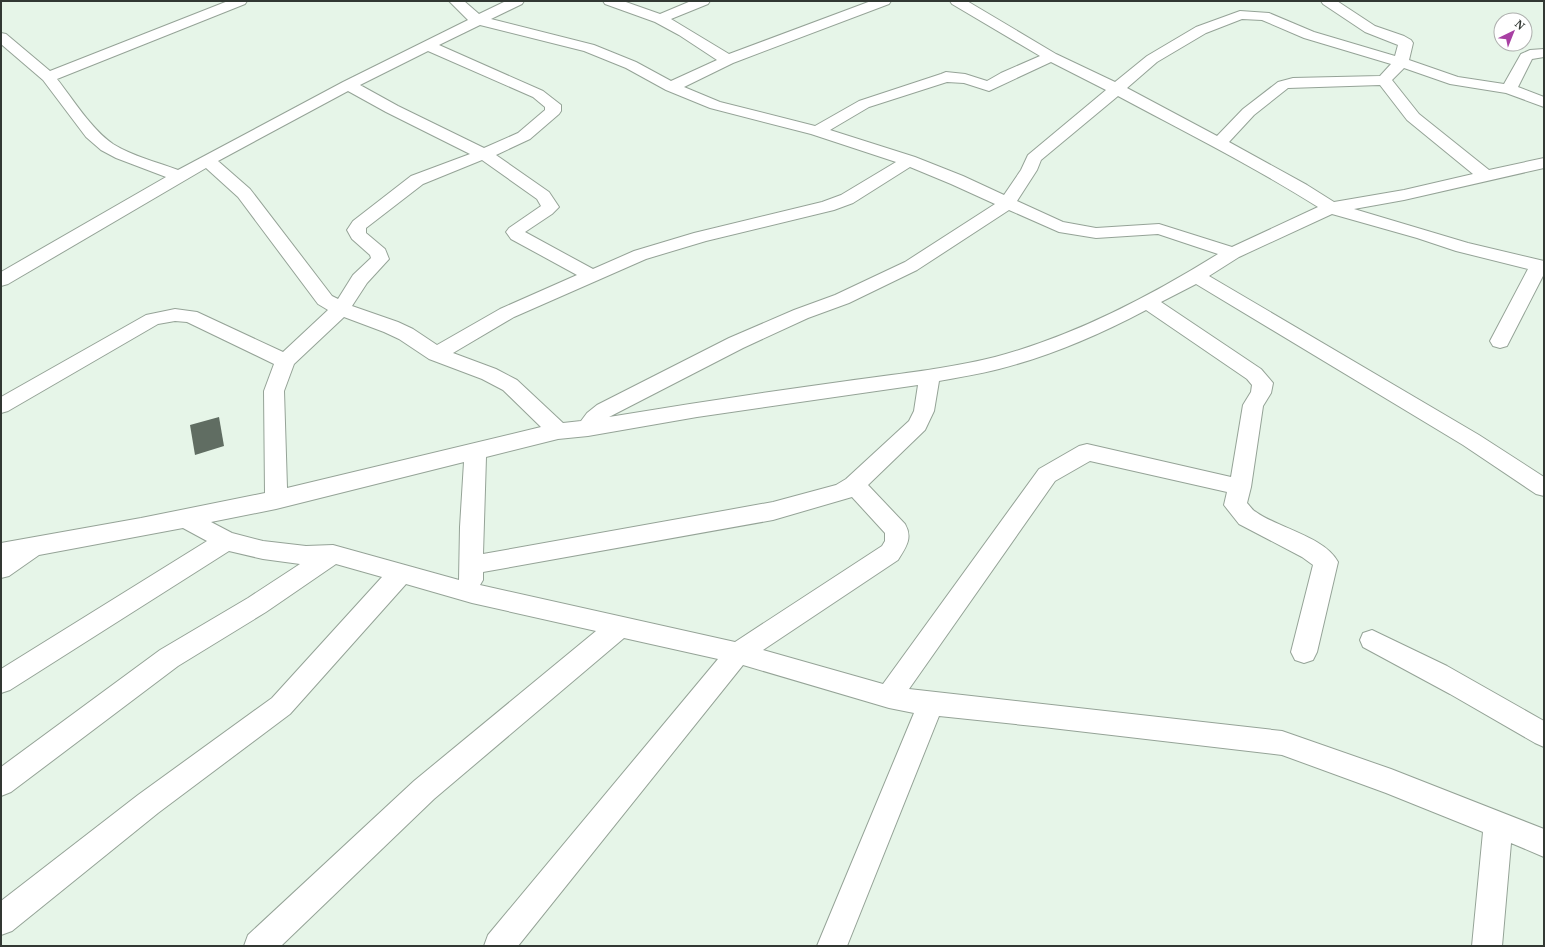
<svg xmlns="http://www.w3.org/2000/svg" width="1545" height="947" font-family="'Noto Serif',serif">
<rect width="100%" height="100%" fill="#e6f5e8"/>
<path fill="#606d62" d="M219,417L224,446L195,455L190,425Z"/>
<g fill="none" stroke-linecap="round" stroke-linejoin="round">
<g stroke="#95a397" stroke-width="2">
<path id="minor" d="M228,1H247L245,4L57,79C73,99 91,129 113,144C132,156 157,162 178,170L343,82L468,20L449,1H464L479,14L506,1H524L522,4L491,19L594,45L636,62L671,81L717,60L679,35L655,22L605,4L603,1H623L660,14L691,1H710L708,4L671,19L729,54L871,1H891L889,4L733,63L684,87L720,102L815,126L859,101L941,74L946,72L965,74L987,81L1001,73L1040,56L952,4L950,1H967L1056,54L1115,82L1147,56L1196,27L1240,11L1269,13L1314,32L1395,56L1398,45L1365,32L1323,4L1321,1H1337L1375,26L1404,36L1411,40L1413,43L1409,60L1458,77L1504,84L1521,54L1530,50L1544,49V57L1532,59L1518,87L1544,97V107L1506,93L1450,84L1404,68L1392,80L1419,114L1489,170L1544,158V168L1404,200L1354,209L1468,243L1544,261V274L1507,346L1500,348L1493,346L1490,341L1528,269L1456,251L1417,238L1332,214L1239,257L1209,276L1479,435L1544,477V496L1536,494L1463,445L1196,284L1161,302L1261,369L1273,383L1271,393L1263,406L1251,487L1247,503C1250,506 1252,510 1256,512C1278,528 1325,537 1338,562L1317,652L1313,660L1304,663L1295,660L1291,652L1313,565L1302,557L1239,524L1224,505L1227,492L1090,461L1055,481L909,689L1282,731L1391,769L1544,829V857L1511,843L1502,946H1472L1483,832L1386,793L1282,755L1043,727L939,716L847,946H817L914,713L889,708L743,665L518,946H484L488,935L718,659L624,638L434,799L281,946H244L248,935L414,781L596,631L472,603L406,584L290,714L158,813L12,931L1,935V901L138,795L272,698L382,577L336,564L266,612L178,666L11,792L1,796V767L160,650L248,598L300,564L263,559L229,551L10,690L1,693V669L207,541L183,528L39,555L9,576L1,578V543L141,518L265,493L264,391L274,364L187,322L175,321L158,324L8,411L1,413V397L146,315L175,309L197,312L283,352L328,310L318,304L238,197L206,168L8,284L1,286V272L166,177L116,158L101,150L86,137L43,80L1,44V33L6,34L50,71ZM1242,19L1262,20L1304,38L1391,64L1380,76L1293,78L1278,82L1243,109L1217,136L1127,88L1157,62L1206,33ZM480,25L584,51L626,68L666,90L710,108L811,134L896,162L841,195L822,202L694,233L634,251L593,269L525,232L552,214L559,207L549,192L496,155L530,139L559,114L561,111V105L543,91L439,45ZM428,51L533,97L545,107V110L518,133L484,148L398,106L360,85ZM1051,62L1106,90L1028,155L1021,170L1004,195L963,176L915,157L830,130L869,107L947,82L964,83L989,91ZM1380,85L1407,120L1473,174L1404,190L1334,202L1307,185L1229,142L1254,115L1288,88ZM348,91L386,112L470,154L411,176L353,221L347,230L352,239L370,255L371,258L353,275L338,299L332,296L250,189L218,161ZM1118,96C1185,132 1253,166 1318,207L1232,247L1159,224L1096,228L1063,222L1017,201L1037,170L1041,160ZM482,160L537,199L541,206L509,228L506,232L511,239L577,275L500,309L437,345L413,329L398,322L352,306L367,283L389,259L385,249L366,233V228L423,184ZM910,167L951,184L995,204L905,262L835,295L794,310L729,338L597,405L587,413L581,421L563,423L517,380L496,369L453,353L514,317L646,259L706,241L834,210L853,203ZM1009,210L1059,232L1096,238L1158,234L1218,254C1149,297 1074,336 995,357C947,369 896,374 847,381C767,392 688,404 609,417L743,348L808,318L849,303L917,270ZM1146,310L1247,379L1252,385L1251,392L1243,405L1231,477L1087,444L1079,446L1039,469L883,684L763,650L898,560C906,547 913,538 905,524L868,485L925,430L934,411L939,381C959,377 980,374 999,369C1050,356 1099,335 1146,310ZM344,317L384,332L399,339L429,359L482,379L503,390L541,427L287,488L284,391L294,364ZM918,385L914,411L909,421L846,479L836,485L773,502L483,554L486,457L558,439L588,436L697,417ZM464,462L460,527L459,580L333,545L306,546L263,541L232,533L211,522L276,509ZM852,497L885,533V541L882,546L735,642L480,585L483,580V572L773,520Z
M1372,630L1447,666L1544,721V747L1535,743L1450,694L1363,647L1360,640L1363,633Z"/>
</g>
<use href="#minor" fill="#fff" fill-rule="evenodd"/>
</g>
<rect width="1545" height="947" fill="none" stroke="#323833" stroke-width="4"/>
<g transform="translate(1513 32) rotate(43)"><circle r="19" fill="#ffffff" stroke="#adafad"/>
<path d="M0-3L7 15L0 10L-7 15Z" fill="#a840a3"/>
<text y="-6" font-size="11" font-weight="bold" text-anchor="middle" fill="#323833">N</text>
</g>
</svg>
